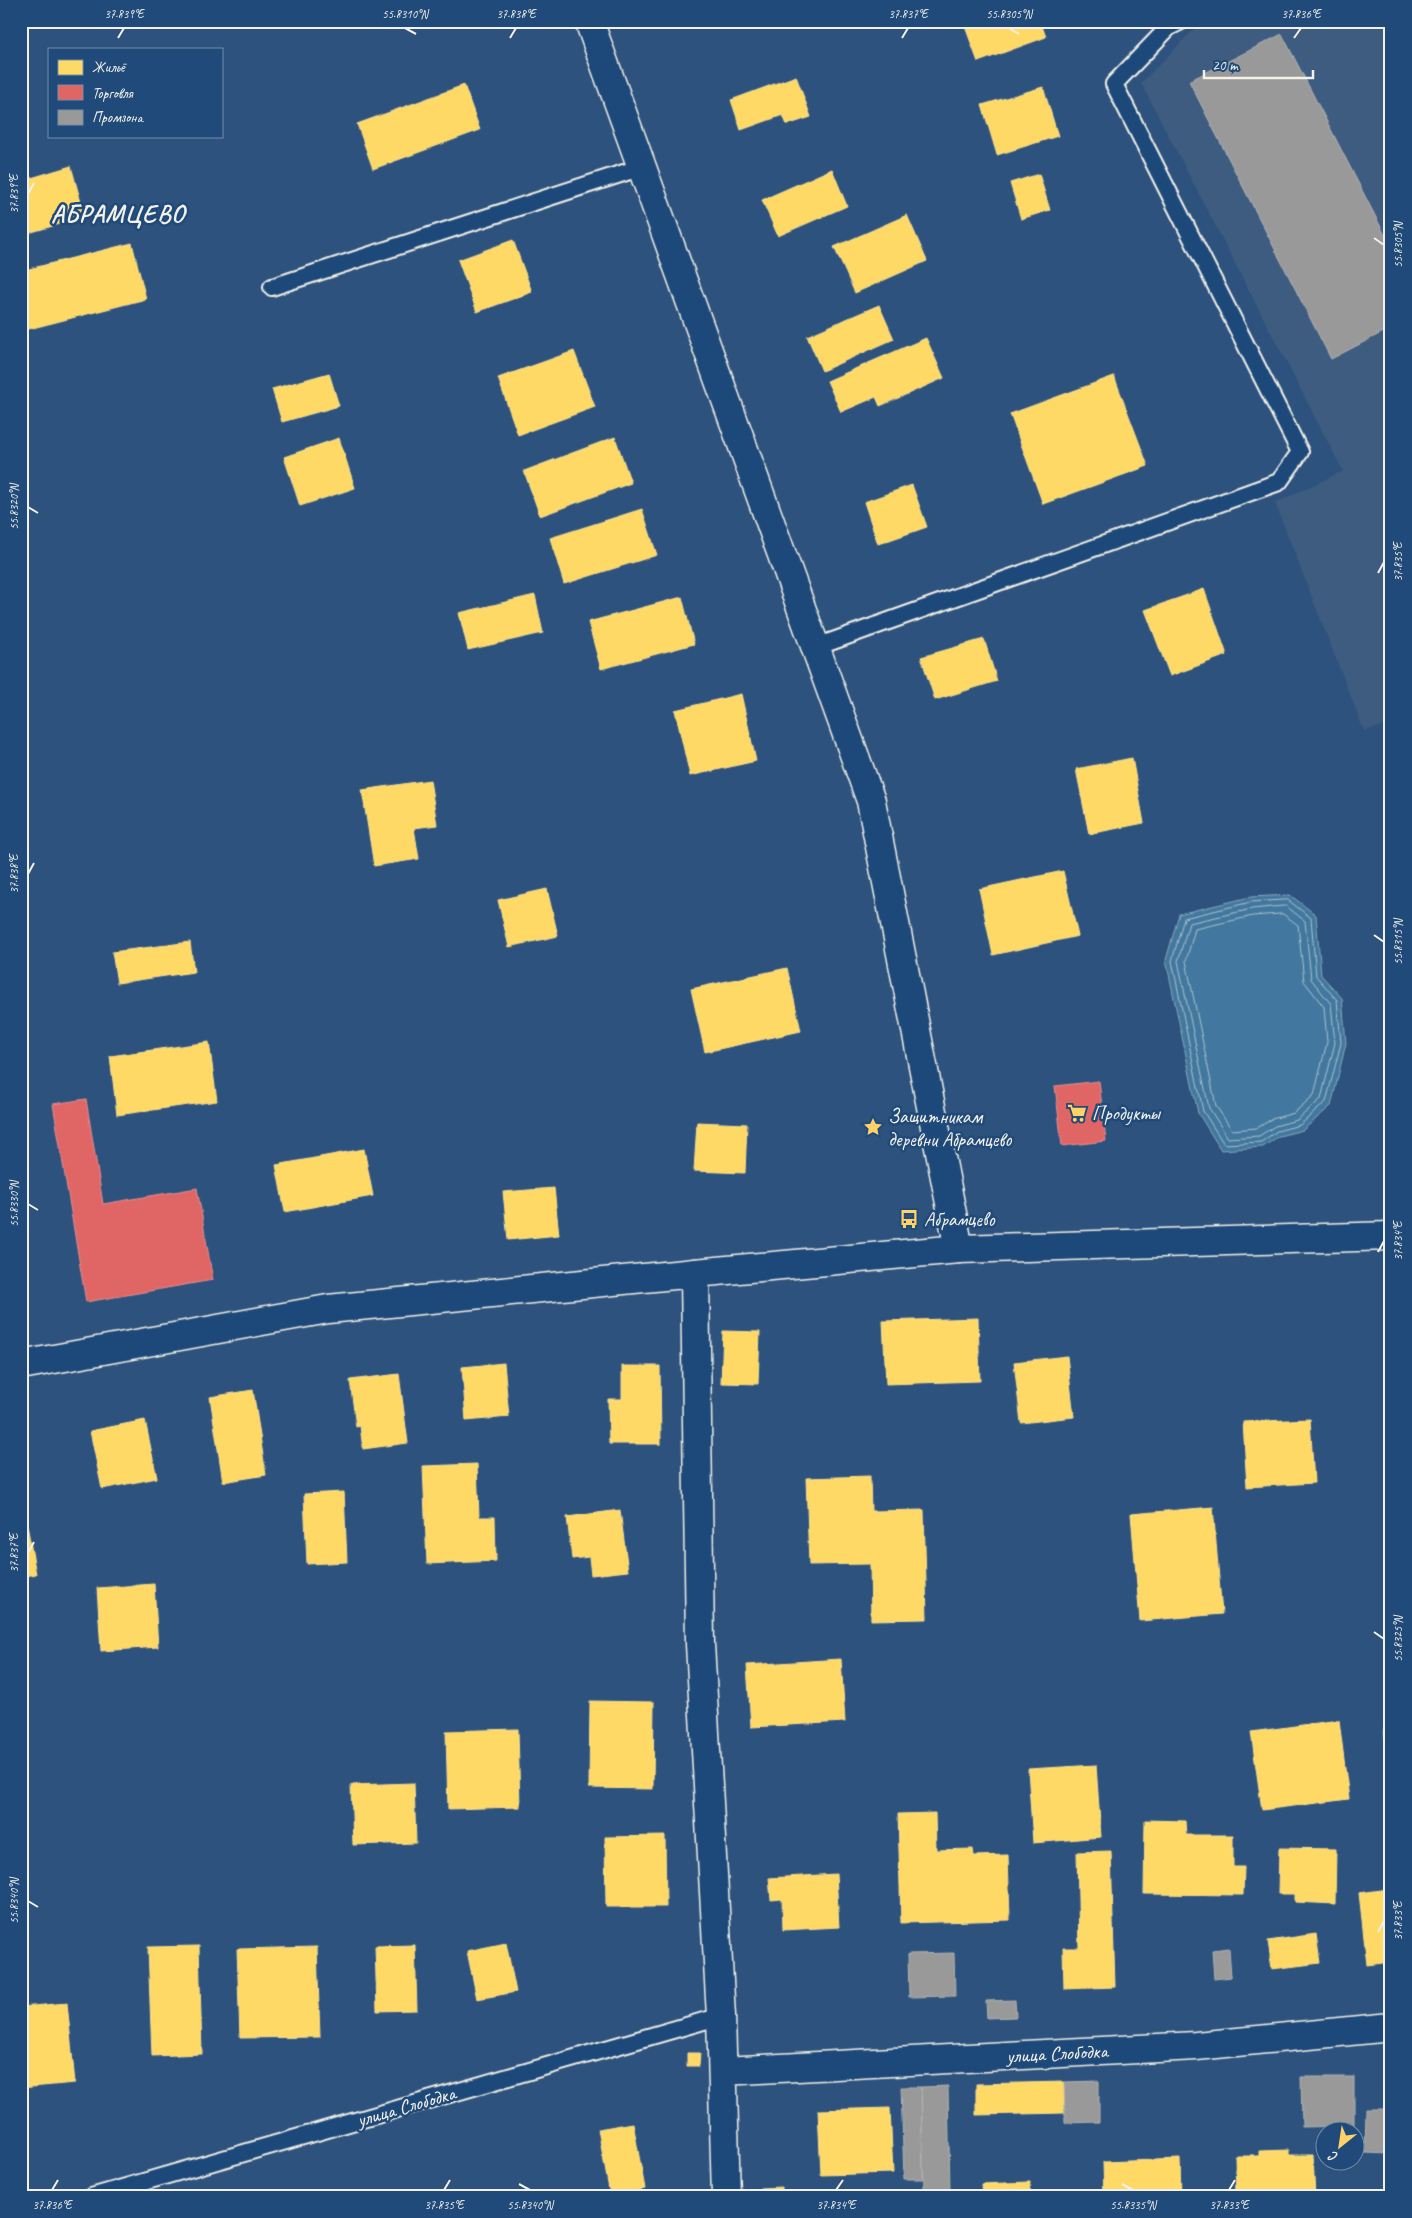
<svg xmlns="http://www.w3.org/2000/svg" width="1412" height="2218" font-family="Caveat,sans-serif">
<rect width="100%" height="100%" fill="#2d527d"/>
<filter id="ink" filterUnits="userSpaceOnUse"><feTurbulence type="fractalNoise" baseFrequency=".02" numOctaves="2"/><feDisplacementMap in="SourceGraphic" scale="10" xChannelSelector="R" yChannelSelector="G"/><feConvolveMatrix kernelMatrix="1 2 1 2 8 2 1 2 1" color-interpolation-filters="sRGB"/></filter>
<g filter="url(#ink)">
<path fill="#3e5c80" d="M1208,21H1391V724L1364,731L1275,503L1343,471L1141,83L1197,26Z"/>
<path fill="#42789f" stroke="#89a8bc" d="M1290,895L1316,915L1321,975L1342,998L1346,1043L1331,1106L1303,1130L1279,1136L1263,1147L1221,1150L1198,1113L1166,960L1179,914L1250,897Z"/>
<path fill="#ffd966" stroke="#fce08d" d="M963,21H1040L1046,37L978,62Z
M796,76L811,117L787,125L783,115L741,130L731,100Z
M464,85L480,130L373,169L357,124Z
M1043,87L1058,136L997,155L982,105Z
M71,166L85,217L21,235V181Z
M832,169L847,206L778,236L762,200Z
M1039,174L1050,210L1021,219L1010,183Z
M907,215L927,261L855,293L834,247Z
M513,240L532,292L477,312L458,260Z
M132,243L146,299L21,331V271Z
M879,305L894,339L822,371L807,336Z
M926,338L944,378L880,406L876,397L841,412L827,381Z
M574,351L595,407L518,435L498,378Z
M329,373L339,406L282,422L272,389Z
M1114,376L1148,466L1043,504L1010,414Z
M615,437L631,483L540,516L524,471Z
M339,438L355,488L300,506L284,457Z
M912,485L927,527L878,544L864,502Z
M642,509L657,555L564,584L550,538Z
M1204,589L1227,655L1170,676L1145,610Z
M535,595L543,633L468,650L459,613Z
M682,597L694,644L601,669L588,622Z
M984,639L997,681L935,700L921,657Z
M741,694L756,761L690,776L675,710Z
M1132,758L1144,823L1089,834L1076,769Z
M430,780L437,825L414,828L419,859L374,866L362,790Z
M1063,871L1078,936L993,955L979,889Z
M547,889L558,936L509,947L498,900Z
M21,940L27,965L21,966Z
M190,942L194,972L117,983L112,952Z
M787,968L801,1031L705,1052L691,989Z
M209,1042L217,1101L117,1115L110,1056Z
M697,1122L747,1124L745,1173L694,1171Z
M364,1149L373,1196L285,1212L276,1165Z
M554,1188L559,1235L508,1240L503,1192Z
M978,1318L980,1381L886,1384L883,1321Z
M723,1331L760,1332L758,1384L721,1383Z
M1067,1356L1074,1417L1021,1423L1014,1362Z
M504,1363L509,1417L466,1421L462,1367Z
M622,1366H660L661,1444H609L608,1399H622Z
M399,1374L408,1443L363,1449L360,1426L356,1427L350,1380Z
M253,1390L266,1475L223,1482L210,1397Z
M1310,1419L1314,1483L1247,1487L1243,1422Z
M145,1420L157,1478L102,1489L90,1431Z
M477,1464L479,1517H495L496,1561L427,1564L423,1466Z
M870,1476L871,1511L924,1510L927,1619L871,1620L870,1564L809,1565L806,1478Z
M21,1492L36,1574L21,1577Z
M344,1492L347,1562L307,1564L304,1494Z
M1213,1507L1222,1614L1140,1621L1131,1514Z
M620,1510L628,1571L591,1575L589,1557L572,1559L567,1517Z
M154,1584L158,1647L101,1651L97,1588Z
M841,1659L845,1722L751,1727L747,1665Z
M590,1701L654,1702L653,1789L589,1788Z
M1339,1720L1349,1799L1262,1810L1251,1732Z
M1391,1727V1791L1384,1728Z
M518,1729L520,1807L448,1809L446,1731Z
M1096,1765L1101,1837L1033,1843L1028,1769Z
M414,1783L416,1843L353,1845L351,1785Z
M935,1813L936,1850L973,1849L974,1856L1008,1855L1010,1920L901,1923L898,1814Z
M1145,1820L1185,1821L1186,1835H1233V1867H1244L1243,1895L1144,1894Z
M665,1836L666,1907H606L605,1837Z
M1279,1848L1336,1849L1335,1904L1295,1902V1894H1278Z
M1111,1851L1115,1987L1064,1989L1063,1948H1079L1077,1852Z
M836,1874L839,1927L783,1930L782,1899L771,1900L769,1878Z
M1389,1889L1391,1962L1367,1965L1359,1893Z
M1316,1934L1320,1963L1272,1969L1268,1941Z
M506,1943L516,1992L477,1999L467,1951Z
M415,1945L417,2010L377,2011L375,1946Z
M199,1946L202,2054L152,2056L148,1947Z
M317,1947L320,2037L240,2038L237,1949Z
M67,2003L75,2083L21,2088V2007Z
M687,2053H700L699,2066H687Z
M1064,2082L1065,2113L976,2115V2084Z
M890,2108L893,2173L821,2175L818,2110Z
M633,2123L645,2189L610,2195L598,2129Z
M1289,2150V2155H1313L1315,2197H1236L1235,2156H1259V2151Z
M1180,2159L1181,2197H1104L1103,2162Z
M1030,2182L1031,2197H982L981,2184Z
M782,2187V2197H761L760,2188Z"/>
<path fill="#e06666" stroke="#e6908d" d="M1099,1081L1106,1141L1062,1146L1055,1086Z
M86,1099L103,1204L197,1188L213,1280L86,1302L53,1104Z"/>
<path fill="#999" stroke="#b4b3b1" d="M1282,34L1391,247V328L1331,359L1189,81Z
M1229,1948L1231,1977L1214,1979L1212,1950Z
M954,1953L955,1996L909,1997L908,1954Z
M1015,2000L1016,2017L987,2018L986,2001Z
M1301,2077H1354V2126L1302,2127Z
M1099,2081V2122L1065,2123L1064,2082Z
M948,2086L950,2192L924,2193L921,2087Z
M901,2087H921L923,2179H904Z
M1366,2109H1391V2154L1365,2153Z"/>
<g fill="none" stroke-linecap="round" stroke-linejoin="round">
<path stroke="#adc1cb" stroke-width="1" d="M1288,900L1311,918L1316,976L1337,1000L1341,1043L1326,1102L1300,1125L1277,1131L1261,1142L1224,1144L1203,1111L1172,961L1184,918L1251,902Z
M1286,906L1305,921L1311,979L1331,1004L1335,1043L1321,1099L1297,1120L1275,1126L1259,1136L1228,1138L1209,1108L1178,961L1189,923L1252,909Z
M1283,914L1298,925L1304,981L1324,1007L1327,1042L1314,1095L1294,1113L1272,1119L1257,1128L1232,1130L1216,1106L1186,961L1195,929L1253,916Z"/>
<g stroke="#f4f1e8" stroke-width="20">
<path id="service" d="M272,287L642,167
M816,647L1279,482L1300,452L1114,84L1169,27L1181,21
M91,2197L721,2016"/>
</g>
<g stroke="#f4f1e8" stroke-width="31">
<path id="minor" d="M589,21L871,801L959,1249
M695,1273L700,1644L721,2016L726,2197
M723,2071L1196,2046L1391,2027"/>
</g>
<g stroke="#f4f1e8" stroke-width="31">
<path id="tertiary" d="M21,1365L328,1309L695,1273L959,1249L1391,1236"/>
</g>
<use href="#service" stroke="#1f4a7a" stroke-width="16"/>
<use href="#minor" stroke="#1f4a7a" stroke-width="28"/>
<use href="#tertiary" stroke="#1f4a7a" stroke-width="28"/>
</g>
</g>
<path fill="none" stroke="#f4f1e8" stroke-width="2" d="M405,28L416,34M1009,28L1019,34M118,38L124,28M510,38L516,28M902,38L908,28M1294,38L1301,28M28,194L34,183M1374,238L1384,245M28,507L38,513M1378,573L1384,562M28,874L34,863M1374,935L1384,942M28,1204L38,1210M1378,1252L1384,1241M28,1553L34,1542M1374,1632L1384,1639M28,1901L38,1907M1378,1932L1384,1921M519,2184L530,2190M1122,2184L1133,2190M52,2190L58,2180M444,2190L450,2180M836,2190L843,2180M1229,2190L1235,2180"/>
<defs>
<g id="supermarket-bare" transform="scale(1.5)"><path d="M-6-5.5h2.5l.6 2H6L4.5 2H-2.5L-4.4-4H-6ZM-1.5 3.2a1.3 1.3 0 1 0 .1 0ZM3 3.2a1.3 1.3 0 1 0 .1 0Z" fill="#ffd166" stroke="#1f4a7a" stroke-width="2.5" paint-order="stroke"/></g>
<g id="sight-bare" transform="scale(1.5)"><path d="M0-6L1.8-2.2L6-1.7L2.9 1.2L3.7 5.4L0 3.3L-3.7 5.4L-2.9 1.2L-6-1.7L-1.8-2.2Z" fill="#ffd166" stroke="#1f4a7a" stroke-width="2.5" paint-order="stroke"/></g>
<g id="bus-bare" transform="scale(1.5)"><path d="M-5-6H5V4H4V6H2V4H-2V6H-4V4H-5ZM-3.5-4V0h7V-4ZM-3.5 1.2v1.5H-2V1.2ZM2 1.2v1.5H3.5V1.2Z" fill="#ffd166" stroke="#1f4a7a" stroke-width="2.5" paint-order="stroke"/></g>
</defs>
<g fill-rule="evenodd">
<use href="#supermarket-bare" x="1077" y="1113"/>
<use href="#sight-bare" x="873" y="1127"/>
<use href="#bus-bare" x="909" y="1219"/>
</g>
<g text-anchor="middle" stroke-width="5" stroke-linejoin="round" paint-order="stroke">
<g font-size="20" fill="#f4f1e8" stroke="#1f4a7a" text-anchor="start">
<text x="1092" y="1120">Продукты</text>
<text x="888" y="1123">Защитникам<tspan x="888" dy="23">деревни Абрамцево</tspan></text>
<text x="924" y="1226">Абрамцево</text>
</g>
<g font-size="20" fill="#f4f1e8" stroke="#1f4a7a">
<text transform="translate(1057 2053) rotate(-3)" y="7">улица Слободка</text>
<text transform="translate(406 2106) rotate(-16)" y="7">улица Слободка</text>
</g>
<g font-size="25" font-weight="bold" letter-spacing="1" fill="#f4f1e8" stroke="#1f4a7a">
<text x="118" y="222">АБРАМЦЕВО</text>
</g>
</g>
<rect width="1412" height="2218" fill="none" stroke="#1f4a7a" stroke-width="55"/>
<rect x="48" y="48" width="175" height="90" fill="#1f4a7a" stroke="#748da6"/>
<rect x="58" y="60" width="25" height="15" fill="#ffd966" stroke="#748da6"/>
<text x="92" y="72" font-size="15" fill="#f4f1e8">Жильё</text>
<rect x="58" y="85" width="25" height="15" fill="#e06666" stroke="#748da6"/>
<text x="92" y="98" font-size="15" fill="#f4f1e8">Торговля</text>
<rect x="58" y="110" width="25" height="15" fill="#999999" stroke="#748da6"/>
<text x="92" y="122" font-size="15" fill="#f4f1e8">Промзона</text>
<g transform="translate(1340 2146) rotate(210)"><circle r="24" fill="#1f4a7a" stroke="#748da6"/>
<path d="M0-4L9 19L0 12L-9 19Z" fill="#ffd166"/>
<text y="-8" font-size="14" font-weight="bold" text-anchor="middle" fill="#f4f1e8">С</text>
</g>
<path d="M1204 70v8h109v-8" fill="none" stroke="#f4f1e8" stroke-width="2.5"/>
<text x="1212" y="70" font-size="15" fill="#f4f1e8" stroke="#1f4a7a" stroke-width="4" paint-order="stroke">20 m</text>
<rect x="28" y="28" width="1356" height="2162" fill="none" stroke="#f4f1e8" stroke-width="2"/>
<g font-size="12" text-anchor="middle" fill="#f4f1e8">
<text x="124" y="18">37.839°E</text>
<text x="405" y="18">55.8310°N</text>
<text x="516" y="18">37.838°E</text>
<text x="908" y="18">37.837°E</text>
<text x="1009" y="18">55.8305°N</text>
<text x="1301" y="18">37.836°E</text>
<text transform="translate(14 194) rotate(-90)" y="4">37.839°E</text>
<text transform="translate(1398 245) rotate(-90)" y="4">55.8305°N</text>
<text transform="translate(14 507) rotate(-90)" y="4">55.8320°N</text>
<text transform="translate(1398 562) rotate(-90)" y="4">37.835°E</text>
<text transform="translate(14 874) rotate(-90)" y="4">37.838°E</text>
<text transform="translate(1398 942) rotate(-90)" y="4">55.8315°N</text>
<text transform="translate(14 1204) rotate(-90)" y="4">55.8330°N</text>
<text transform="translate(1398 1241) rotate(-90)" y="4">37.834°E</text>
<text transform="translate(14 1553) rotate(-90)" y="4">37.837°E</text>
<text transform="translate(1398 1639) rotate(-90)" y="4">55.8325°N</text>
<text transform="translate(14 1901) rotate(-90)" y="4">55.8340°N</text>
<text transform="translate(1398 1921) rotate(-90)" y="4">37.833°E</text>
<text x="52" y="2209">37.836°E</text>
<text x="444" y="2209">37.835°E</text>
<text x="530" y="2209">55.8340°N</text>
<text x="836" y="2209">37.834°E</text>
<text x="1133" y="2209">55.8335°N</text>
<text x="1229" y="2209">37.833°E</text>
</g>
</svg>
